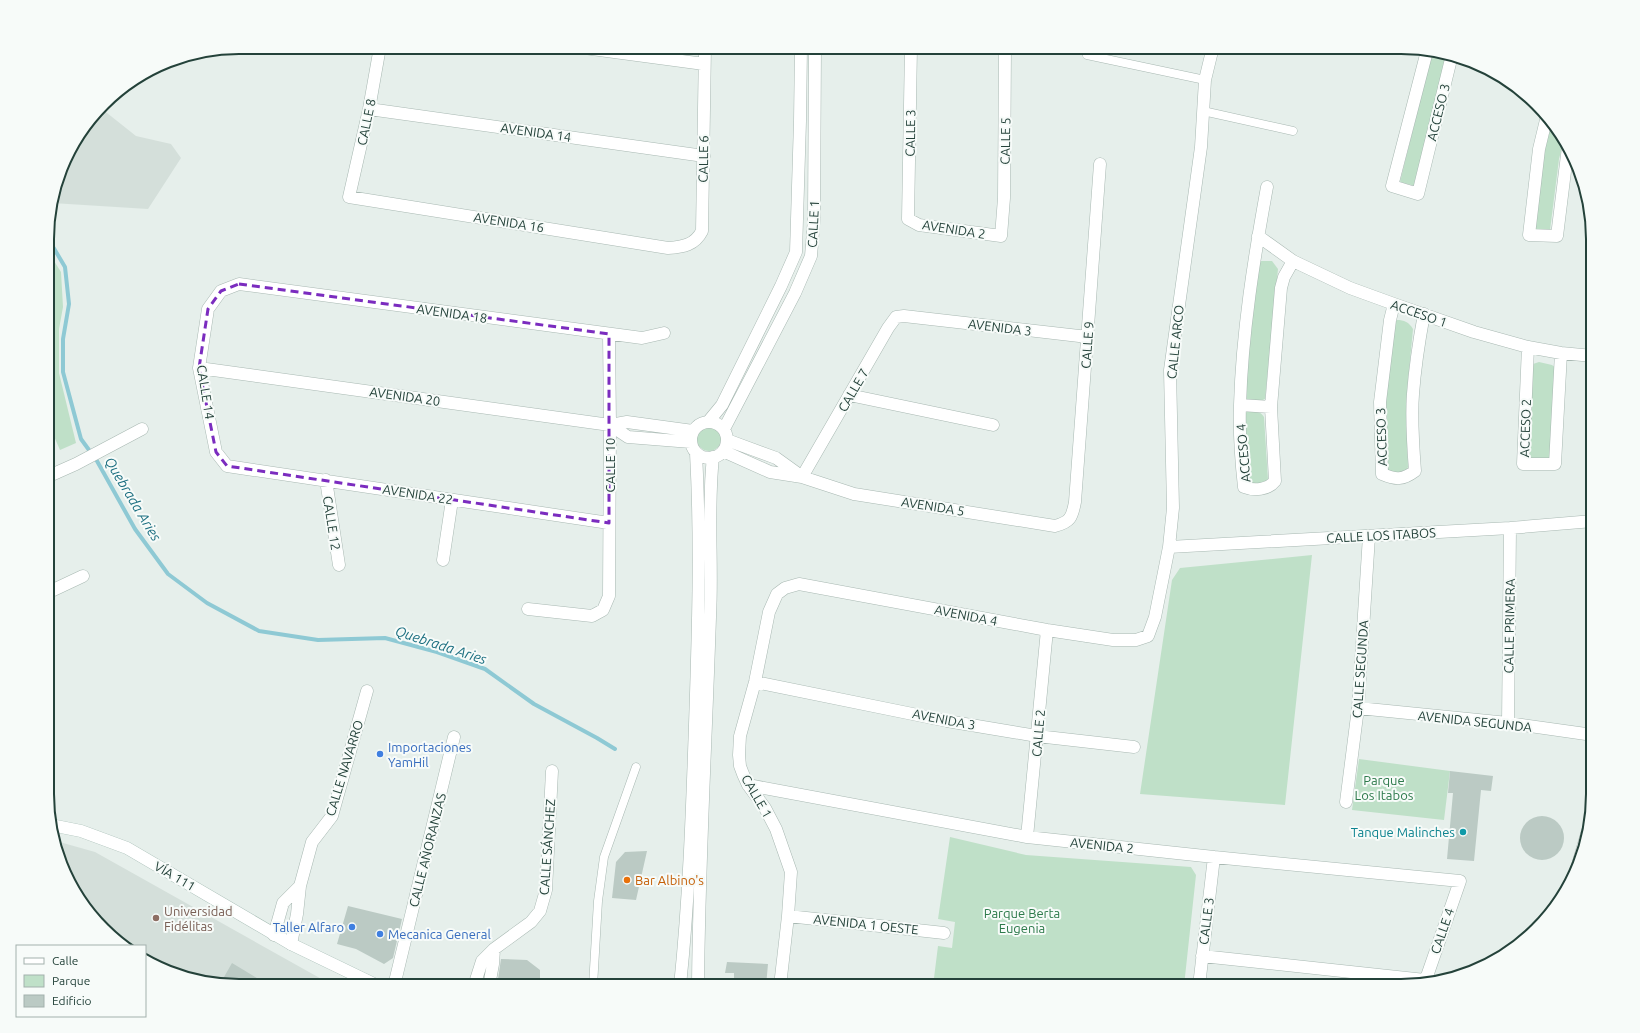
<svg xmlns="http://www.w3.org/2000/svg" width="1640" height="1033" font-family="Ubuntu,sans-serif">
<rect width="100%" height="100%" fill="#e6efeb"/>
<path fill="#d4dfda" d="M102,109L136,136L171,144L181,158L148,209L52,203L67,154Z
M56,841L95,852L334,986H239L189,979L145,959V946H125L73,890Z"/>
<path fill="#bfe0c8" d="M1432,52L1447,55L1415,186L1400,182Z
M1551,125L1564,139L1559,159L1550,230L1534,229L1544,153Z
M49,253L61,272L63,307L59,329V373L76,443L60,450L49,425Z
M1261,261H1272L1278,269L1265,399L1258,402L1247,401L1244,396L1257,266Z
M1397,320C1404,320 1409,322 1413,329L1406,403L1408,467L1404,474L1386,470L1383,401L1393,324Z
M1539,362L1552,365L1556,368L1551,458L1547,461L1531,459L1528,456L1533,364Z
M1249,411C1256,411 1260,411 1264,417L1268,480L1266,484L1250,486L1246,480L1245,413Z
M697 439a12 12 0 1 1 24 0a12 12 0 1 1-24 0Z
M1312,555L1285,805L1140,794L1172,580L1180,568Z
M1359,759L1450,771L1444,820L1352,810Z
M950,837L1026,855L1191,867L1196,875L1184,986H933L938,946L952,948L955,922L938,919Z"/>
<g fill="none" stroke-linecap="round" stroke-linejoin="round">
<path stroke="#8ec9d4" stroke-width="4" d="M49,240L65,267L69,304L63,339V372L81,439L97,461L135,529L168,574L207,603L259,631L318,640L385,638L437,652L485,669L534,704L597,738L615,749"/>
</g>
<path fill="#bbcac4" d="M1450,771L1493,776L1491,791L1481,790L1474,861L1447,859L1453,793H1448Z
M1520 838a22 22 0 1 1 44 0a22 22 0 1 1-44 0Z
M647,851L636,900L612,898L616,862L625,852Z
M348,906L402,919L393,958L384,964L356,949L337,944Z
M501,959L527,960L540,970V986H497Z
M727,962L768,964L766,986H734V973H725Z
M232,963L242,969L270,986H239L220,984Z"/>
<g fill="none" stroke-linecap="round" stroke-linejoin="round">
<g stroke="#a8b8b2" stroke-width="9">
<path id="service" d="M1087,55L1205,80
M1203,111L1293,131
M593,986L598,901L604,857L636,767"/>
</g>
<g stroke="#a8b8b2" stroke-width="13">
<path id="minor" d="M380,47L369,109L349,197L668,248C683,247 695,245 702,231L705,47
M577,47L704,64
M911,47L908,219L919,225L1001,236L1004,198L1005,47
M1427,51L1392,186L1418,194L1452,55
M369,109L704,156
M1546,120L1539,149L1529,235L1557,236L1568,147
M1267,187C1254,258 1242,333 1240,405C1239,432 1241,460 1244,487C1254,491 1268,490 1275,481L1271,407L1281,288L1284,277L1293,261
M1258,236L1293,261L1350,288L1394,304L1474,332L1528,347L1561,353L1593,356
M1394,304L1390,320L1380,402L1382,474C1396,480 1403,480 1415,471C1413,445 1411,419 1413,394C1415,367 1419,341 1424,314
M1528,347L1523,464H1555L1561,353
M199,368L610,425L627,422L693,431
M849,395L993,425
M1240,405L1271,407
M691 440a18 18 0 1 1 36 0a18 18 0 1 1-36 0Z
M708,422L722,405L781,286L796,252L800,121L801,47
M610,425L628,437L691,442
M724,429L795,293L811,256L814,219L815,47
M727,440L776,458L801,476
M723,451L770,472L802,477L854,494L1055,526C1070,522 1072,518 1075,502L1100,164
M49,476L76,464L142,429
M802,477L888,328L896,317L904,316L1088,337
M326,480L339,565
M609,523L227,466L216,452L199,368L208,309L221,291L239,284L642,338L664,333
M1169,547L1510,528L1593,521
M443,560L452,500
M49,592L83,576
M528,609L592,616L603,610L609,596L610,425L609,334
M755,682L947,721L1037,736L1134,747
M1358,708L1508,723L1593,735
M1508,723L1510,528
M748,785L1027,837L1214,857L1460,881L1425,982
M1346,802L1358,708L1369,536
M1027,837L1047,630
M1576,871L1588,830
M788,916L944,933
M274,935L283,903L300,886
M291,944L297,914L300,886L312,842L332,816L367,691
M1202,956L1425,980
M394,986L454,737
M474,986L482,961L494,949L531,922L540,911L546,890L552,771
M489,986L493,964L494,949
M680,986C689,899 692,812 695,725C698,635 701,544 696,453
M698,986C699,863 706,740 710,617C713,564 707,511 713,457
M780,986L788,916L791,872L776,829L765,808L748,785L743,774L740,766L739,755L740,736L755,682L769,612L777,594L785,588L799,584L1047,630L1113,640H1136L1148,636L1155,617L1169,547L1173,508L1170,370L1201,147L1205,80L1213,47
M1199,986L1214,857"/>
</g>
<g stroke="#a4bbb3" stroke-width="13">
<path id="secondary" d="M51,825L81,831L127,848L291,944L378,986"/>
</g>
<use href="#service" stroke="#fff" stroke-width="8"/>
<use href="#minor" stroke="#fff" stroke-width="12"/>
<use href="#secondary" stroke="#fff" stroke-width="12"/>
</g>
<path fill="none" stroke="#7b2cbf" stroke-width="3" stroke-dasharray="8 5" stroke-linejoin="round" d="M239,284L609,334V523L227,466L216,452L199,368L208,309L221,291Z"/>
<g fill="#3f7fe0" stroke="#f7fbf9" stroke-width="1.5">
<circle cx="380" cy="754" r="4"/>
<circle cx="352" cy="927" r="4"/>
<circle cx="380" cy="934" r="4"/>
</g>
<circle fill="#0f9aa8" stroke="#f7fbf9" stroke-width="1.5" cx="1463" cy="832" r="4"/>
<circle fill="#e8710a" stroke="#f7fbf9" stroke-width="1.5" cx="627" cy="880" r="4"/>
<circle fill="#8d6e63" stroke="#f7fbf9" stroke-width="1.5" cx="156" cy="918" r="4"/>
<g text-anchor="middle" stroke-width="4" stroke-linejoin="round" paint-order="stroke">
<g font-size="13" fill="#24423a" stroke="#f7fbf9">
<text transform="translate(1438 112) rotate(-76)" y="5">ACCESO 3</text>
<text transform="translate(366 122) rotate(-78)" y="5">CALLE 8</text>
<text transform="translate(536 132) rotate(8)" y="5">AVENIDA 14</text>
<text transform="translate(910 133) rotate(-89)" y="5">CALLE 3</text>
<text transform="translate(1005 141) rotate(-89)" y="5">CALLE 5</text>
<text transform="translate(703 159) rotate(-89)" y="5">CALLE 6</text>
<text transform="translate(509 222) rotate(9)" y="5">AVENIDA 16</text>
<text transform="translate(813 224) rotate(-87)" y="5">CALLE 1</text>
<text transform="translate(954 229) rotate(9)" y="5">AVENIDA 2</text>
<text transform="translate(452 313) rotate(8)" y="5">AVENIDA 18</text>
<text transform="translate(1419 313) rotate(19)" y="5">ACCESO 1</text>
<text transform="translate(1000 327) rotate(7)" y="5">AVENIDA 3</text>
<text transform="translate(1175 342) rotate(-84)" y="5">CALLE ARCO</text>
<text transform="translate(1087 345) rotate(-86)" y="5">CALLE 9</text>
<text transform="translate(853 390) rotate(-60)" y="5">CALLE 7</text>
<text transform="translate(206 392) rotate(81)" y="5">CALLE 14</text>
<text transform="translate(405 396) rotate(8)" y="5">AVENIDA 20</text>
<text transform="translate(1525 428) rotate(-88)" y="5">ACCESO 2</text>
<text transform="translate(1381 437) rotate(-92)" y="5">ACCESO 3</text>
<text transform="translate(1243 453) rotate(-95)" y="5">ACCESO 4</text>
<text transform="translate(610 465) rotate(-90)" y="5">CALLE 10</text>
<text transform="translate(418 494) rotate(9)" y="5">AVENIDA 22</text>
<text transform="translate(933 506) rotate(9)" y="5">AVENIDA 5</text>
<text transform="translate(332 523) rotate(81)" y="5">CALLE 12</text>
<text transform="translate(1381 535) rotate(-3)" y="5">CALLE LOS ITABOS</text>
<text transform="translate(966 615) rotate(11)" y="5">AVENIDA 4</text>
<text transform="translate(1509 626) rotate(-89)" y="5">CALLE PRIMERA</text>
<text transform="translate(1360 669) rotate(-86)" y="5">CALLE SEGUNDA</text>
<text transform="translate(944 719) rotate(11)" y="5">AVENIDA 3</text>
<text transform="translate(1475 721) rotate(6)" y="5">AVENIDA SEGUNDA</text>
<text transform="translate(1038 733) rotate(-85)" y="5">CALLE 2</text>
<text transform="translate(344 768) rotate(-73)" y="5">CALLE NAVARRO</text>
<text transform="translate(757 796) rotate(60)" y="5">CALLE 1</text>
<text transform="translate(1102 845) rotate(6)" y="5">AVENIDA 2</text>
<text transform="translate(547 847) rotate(-86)" y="5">CALLE SÁNCHEZ</text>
<text transform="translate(427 850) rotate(-76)" y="5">CALLE AÑORANZAS</text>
<text transform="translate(175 876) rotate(30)" y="5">VÍA 111</text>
<text transform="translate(1206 921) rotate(-83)" y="5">CALLE 3</text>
<text transform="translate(866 924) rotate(6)" y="5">AVENIDA 1 OESTE</text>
<text transform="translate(1442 931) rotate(-71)" y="5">CALLE 4</text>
</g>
<g font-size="13" fill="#366cbe" stroke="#f7fbf9" text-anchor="start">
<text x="388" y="752">Importaciones<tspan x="388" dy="15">YamHil</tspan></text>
<text x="344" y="932" text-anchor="end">Taller Alfaro</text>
<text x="388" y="939">Mecanica General</text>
</g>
<g font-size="13" fill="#2d7a4b" stroke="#f7fbf9">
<text x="1384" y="785">Parque<tspan x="1384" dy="15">Los Itabos</tspan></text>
<text x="1022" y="918">Parque Berta<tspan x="1022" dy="15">Eugenia</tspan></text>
</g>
<g font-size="13" fill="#0d838f" stroke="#f7fbf9" text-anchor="end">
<text x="1455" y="837">Tanque Malinches</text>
</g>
<g font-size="13" fill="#c56008" stroke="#f7fbf9" text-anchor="start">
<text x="635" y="885">Bar Albino's</text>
</g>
<g font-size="13" fill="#785e54" stroke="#f7fbf9" text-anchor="start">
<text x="164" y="916">Universidad<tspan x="164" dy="15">Fidélitas</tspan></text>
</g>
<g font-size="14" font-style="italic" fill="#1c6f80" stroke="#f7fbf9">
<text transform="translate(133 499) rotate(59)" y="5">Quebrada Aries</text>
<text transform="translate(441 645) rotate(18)" y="5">Quebrada Aries</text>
</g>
</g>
<path d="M0 0H1640V1033H0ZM239 54H1401A185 185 0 0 1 1586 239V794A185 185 0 0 1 1401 979H239A185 185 0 0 1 54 794V239A185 185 0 0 1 239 54Z" fill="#f7fbf9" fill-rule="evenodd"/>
<path fill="none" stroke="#24423a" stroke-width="2" d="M239 54H1401A185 185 0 0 1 1586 239V794A185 185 0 0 1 1401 979H239A185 185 0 0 1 54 794V239A185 185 0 0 1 239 54Z"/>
<rect x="16" y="945" width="130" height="72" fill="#f7fbf9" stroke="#a3b1ad"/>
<rect x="24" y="958" width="20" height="6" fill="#ffffff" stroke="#a3b1ad"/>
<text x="52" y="965" font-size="12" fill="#24423a">Calle</text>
<rect x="24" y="975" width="20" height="12" fill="#bfe0c8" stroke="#a3b1ad"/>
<text x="52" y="985" font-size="12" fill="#24423a">Parque</text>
<rect x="24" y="995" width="20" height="12" fill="#bbcac4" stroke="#a3b1ad"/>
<text x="52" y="1005" font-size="12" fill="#24423a">Edificio</text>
</svg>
